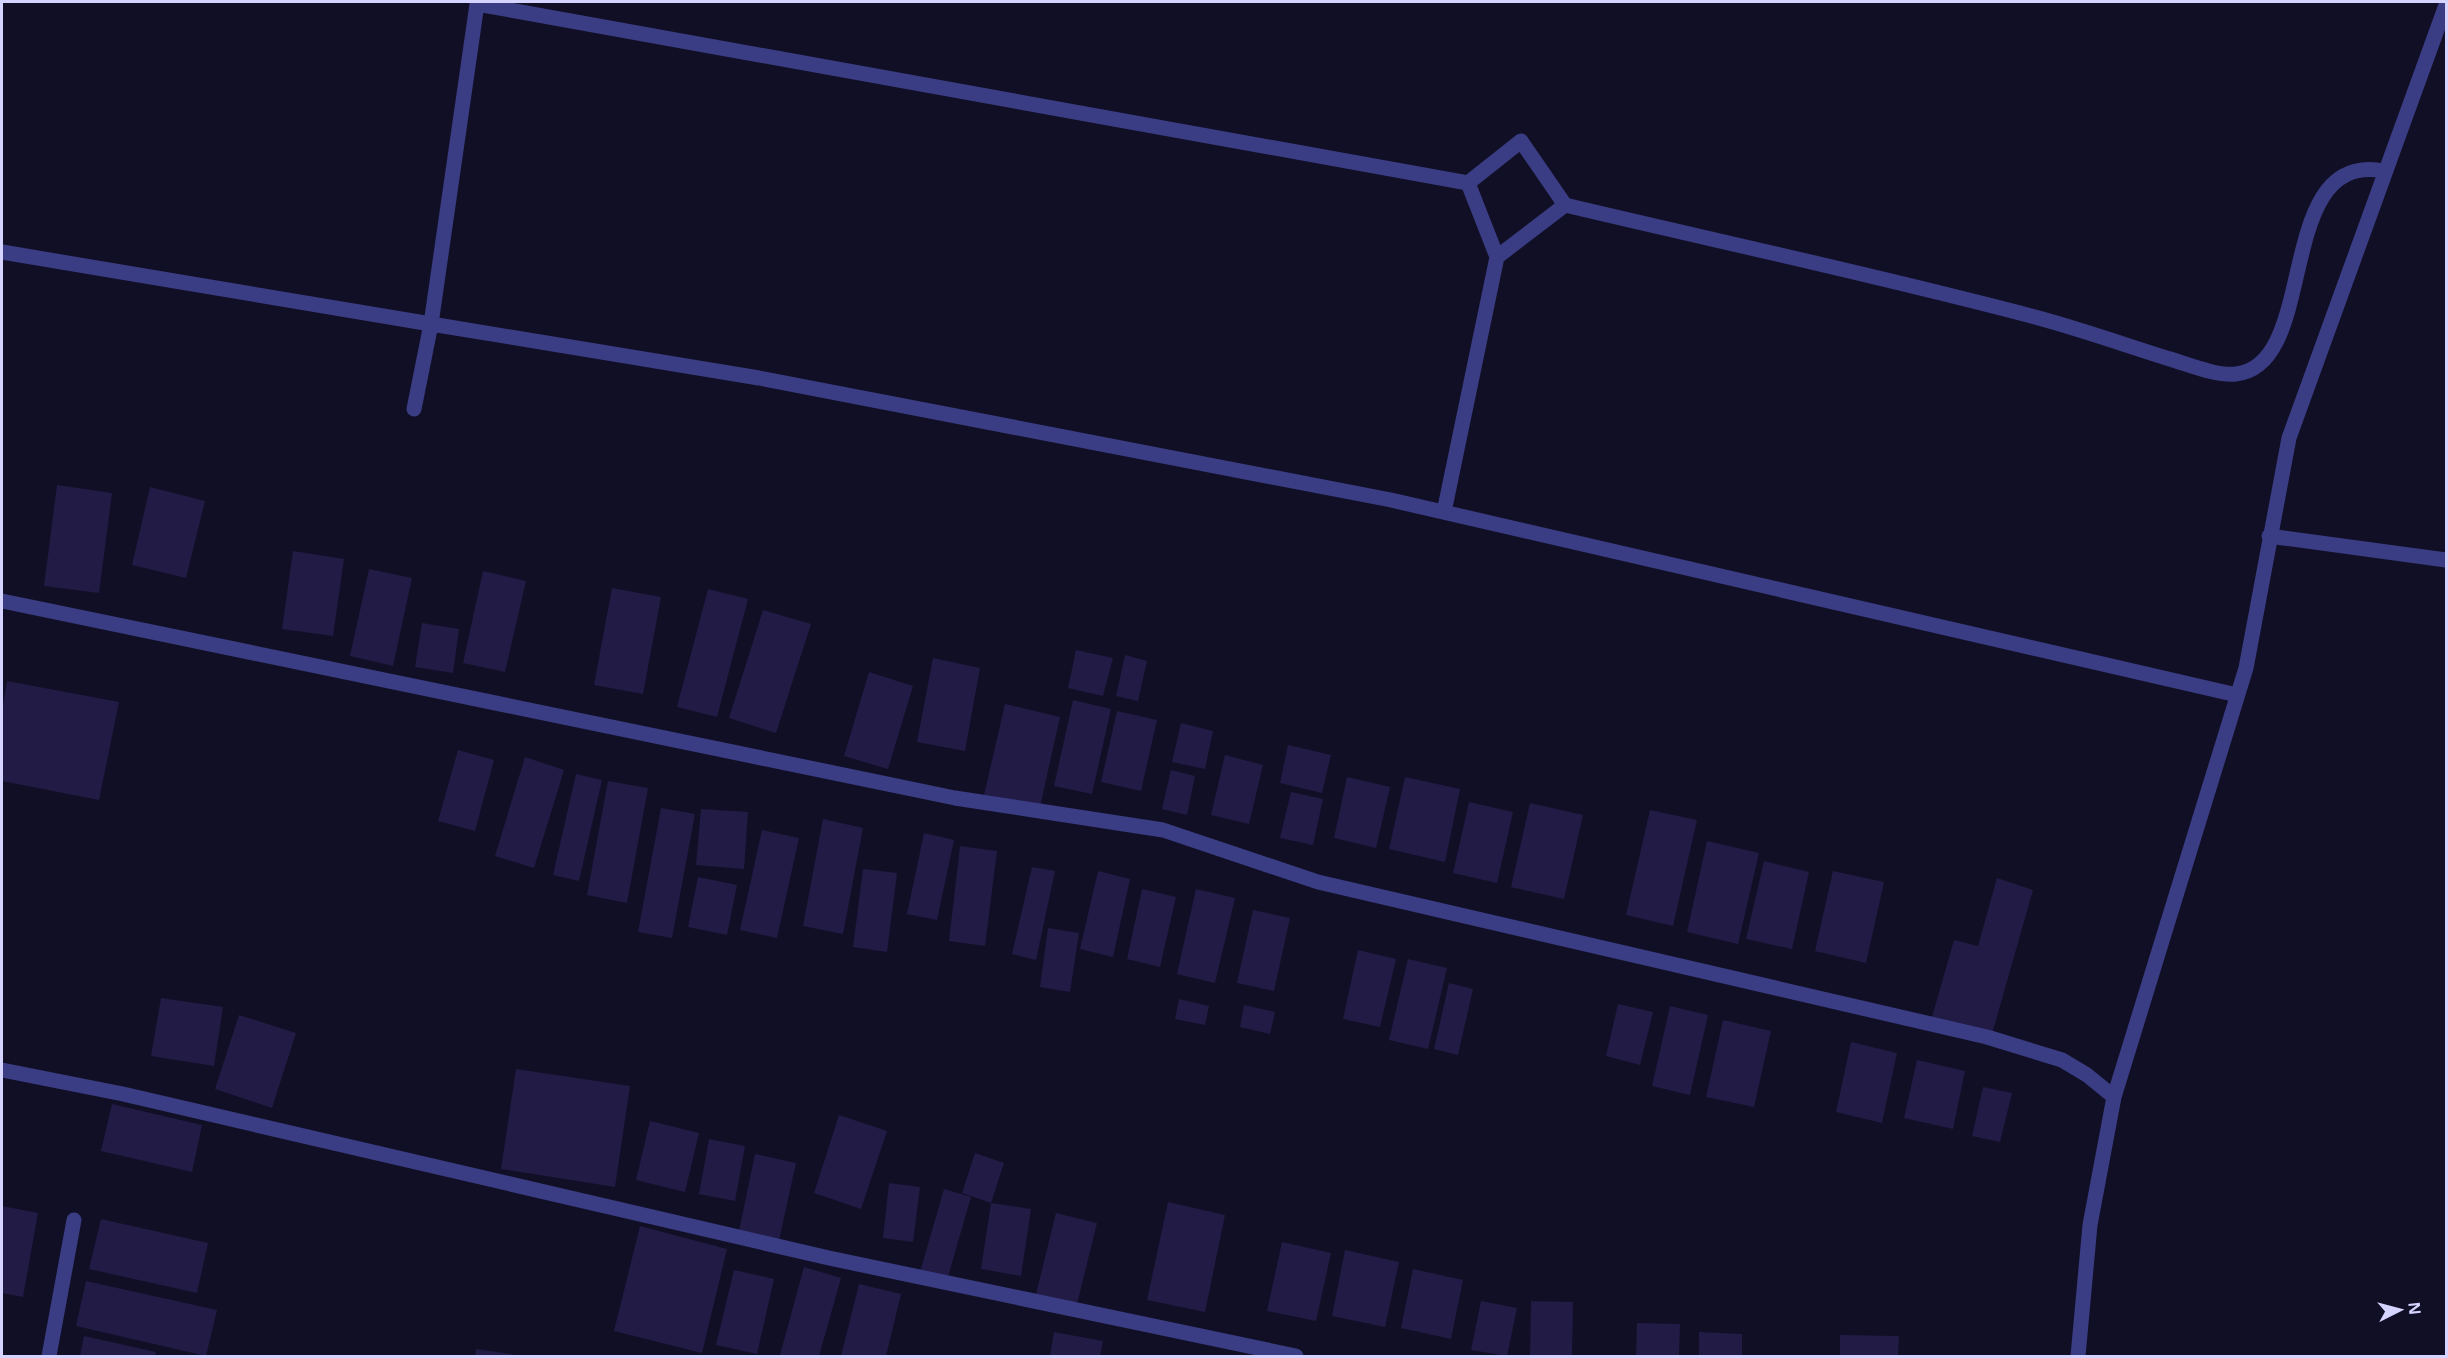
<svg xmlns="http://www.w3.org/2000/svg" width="2448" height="1358" font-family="'Open Sans',sans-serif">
<rect width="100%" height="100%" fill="#110f25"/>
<path fill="#211b46" d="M57,485L112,493L99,593L44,586Z
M150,487L205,501L186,578L132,565Z
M293,551L344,559L333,636L282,629Z
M369,569L412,578L393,666L350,656Z
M483,571L526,581L505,672L463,663Z
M612,588L661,597L643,694L594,685Z
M708,589L748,599L717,717L677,707Z
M763,610L811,624L776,733L729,718Z
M422,623L459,629L453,673L415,667Z
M1076,650L1113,658L1103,696L1068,688Z
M1125,655L1147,661L1138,701L1116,696Z
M933,658L980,668L965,751L917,742Z
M869,672L913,686L888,769L844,756Z
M7,681L119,702L99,800L2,781V711Z
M1073,700L1111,709L1092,794L1054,786Z
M1005,704L1060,717L1040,807L984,795Z
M1117,711L1157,720L1141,791L1101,782Z
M1181,723L1213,731L1205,769L1172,762Z
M1288,745L1331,755L1322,793L1280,783Z
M458,750L494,760L475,831L438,821Z
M1225,755L1263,765L1249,824L1211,815Z
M525,757L564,770L534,868L495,856Z
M1171,770L1195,776L1187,815L1162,809Z
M576,774L602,780L579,881L553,875Z
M1347,777L1390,787L1376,848L1334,838Z
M1405,777L1460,789L1445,862L1389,849Z
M608,781L648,788L627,903L587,895Z
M1291,792L1323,799L1313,845L1280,838Z
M1469,802L1513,812L1497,883L1453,873Z
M1530,803L1583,815L1564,899L1511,887Z
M661,808L695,814L672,938L638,932Z
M701,809L748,812L744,869L696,865Z
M1650,810L1697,820L1673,926L1626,915Z
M823,819L863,828L843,934L803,926Z
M762,830L799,838L777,938L740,930Z
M924,833L954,840L937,920L907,914Z
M1707,841L1759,853L1738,944L1687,932Z
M960,846L997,851L985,946L949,941Z
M1764,861L1809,872L1792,949L1746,939Z
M1032,867L1055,871L1036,960L1012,954Z
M863,869L897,873L887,952L853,947Z
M1098,871L1130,879L1113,957L1080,949Z
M1833,871L1884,882L1866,963L1815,951Z
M698,877L737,885L727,935L688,927Z
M1997,878L2033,890L1992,1034L1932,1017L1954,940L1978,946Z
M1142,889L1176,897L1160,967L1127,959Z
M1196,889L1235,898L1215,983L1177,974Z
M1253,910L1290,918L1274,991L1237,983Z
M1048,928L1079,933L1070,992L1040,987Z
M1358,950L1396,959L1380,1027L1343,1019Z
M1408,959L1447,968L1428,1049L1389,1040Z
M1449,983L1473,989L1458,1055L1434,1049Z
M161,998L223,1007L214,1066L151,1056Z
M1179,999L1209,1006L1205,1025L1175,1019Z
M1618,1004L1653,1012L1640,1065L1606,1056Z
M1244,1005L1275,1012L1270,1034L1240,1027Z
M1670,1006L1708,1015L1690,1095L1652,1086Z
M239,1015L296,1033L272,1108L215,1089Z
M1723,1020L1771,1031L1754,1107L1706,1097Z
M1851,1042L1897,1053L1882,1123L1836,1112Z
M1917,1060L1965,1071L1953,1129L1904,1118Z
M516,1069L630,1086L615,1187L501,1169Z
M1983,1087L2012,1093L2000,1142L1972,1136Z
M112,1104L202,1125L192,1172L101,1151Z
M839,1115L887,1131L861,1209L814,1193Z
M650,1121L699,1133L685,1192L636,1180Z
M709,1139L745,1146L735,1201L699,1194Z
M975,1153L1004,1163L991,1203L962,1193Z
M755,1154L796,1163L778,1245L738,1236Z
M889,1183L920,1187L913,1242L883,1238Z
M944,1189L971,1197L947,1280L920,1272Z
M1168,1202L1225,1215L1205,1312L1147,1300Z
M991,1203L1031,1209L1021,1276L981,1269Z
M2,1206L38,1213L23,1297L2,1293Z
M1056,1213L1097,1223L1076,1308L1035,1298Z
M101,1219L208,1243L197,1293L89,1269Z
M640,1226L727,1249L702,1353L614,1331Z
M1282,1242L1331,1253L1316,1321L1267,1311Z
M1345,1250L1399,1262L1385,1327L1332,1316Z
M804,1267L841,1278L819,1356H787L780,1355Z
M1413,1269L1463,1280L1451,1339L1401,1328Z
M734,1270L774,1279L757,1354L716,1345Z
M86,1281L217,1310L206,1356L76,1326Z
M859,1284L901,1294L886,1356H841Z
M1481,1301L1517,1308L1507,1356L1471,1350Z
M1531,1301L1573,1302L1572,1356H1530Z
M1637,1323L1680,1324L1679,1356H1636Z
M1054,1332L1103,1341L1100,1356H1050Z
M1699,1332L1742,1334V1356H1699Z
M1840,1335L1899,1336L1898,1356H1840Z
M84,1336L156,1352L155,1356H80Z
M476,1349L516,1355V1356H475Z"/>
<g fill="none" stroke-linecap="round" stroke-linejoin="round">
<path stroke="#3a3c84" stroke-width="15" d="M1565,205L1497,257L1468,183L1521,141L1565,205C1721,242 1880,276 2035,317C2080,329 2125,345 2170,359C2190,365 2216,376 2236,374C2321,365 2272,150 2384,171
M431,324L477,4L1468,183
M414,409L431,324L759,378L1391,500L2237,695
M1444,512L1497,257
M2269,536L2446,560"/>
<path stroke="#3a3c84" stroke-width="15" d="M2,252L431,324
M2,601L955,798L1163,830L1318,882L1987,1037L2062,1060L2087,1075L2114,1097
M2,1070L123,1094L829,1258L1296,1356
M49,1356L74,1220
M2078,1356L2090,1225L2114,1097L2246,668L2289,438L2446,5"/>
</g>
<rect width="2448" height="1358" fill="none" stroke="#d5d3ff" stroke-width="6"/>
<g transform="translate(2400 1310) rotate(84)" stroke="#110f25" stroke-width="4.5" paint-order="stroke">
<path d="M0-4.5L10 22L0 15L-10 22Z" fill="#d5d3ff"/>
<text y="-9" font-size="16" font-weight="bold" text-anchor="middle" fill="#d5d3ff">N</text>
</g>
</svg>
